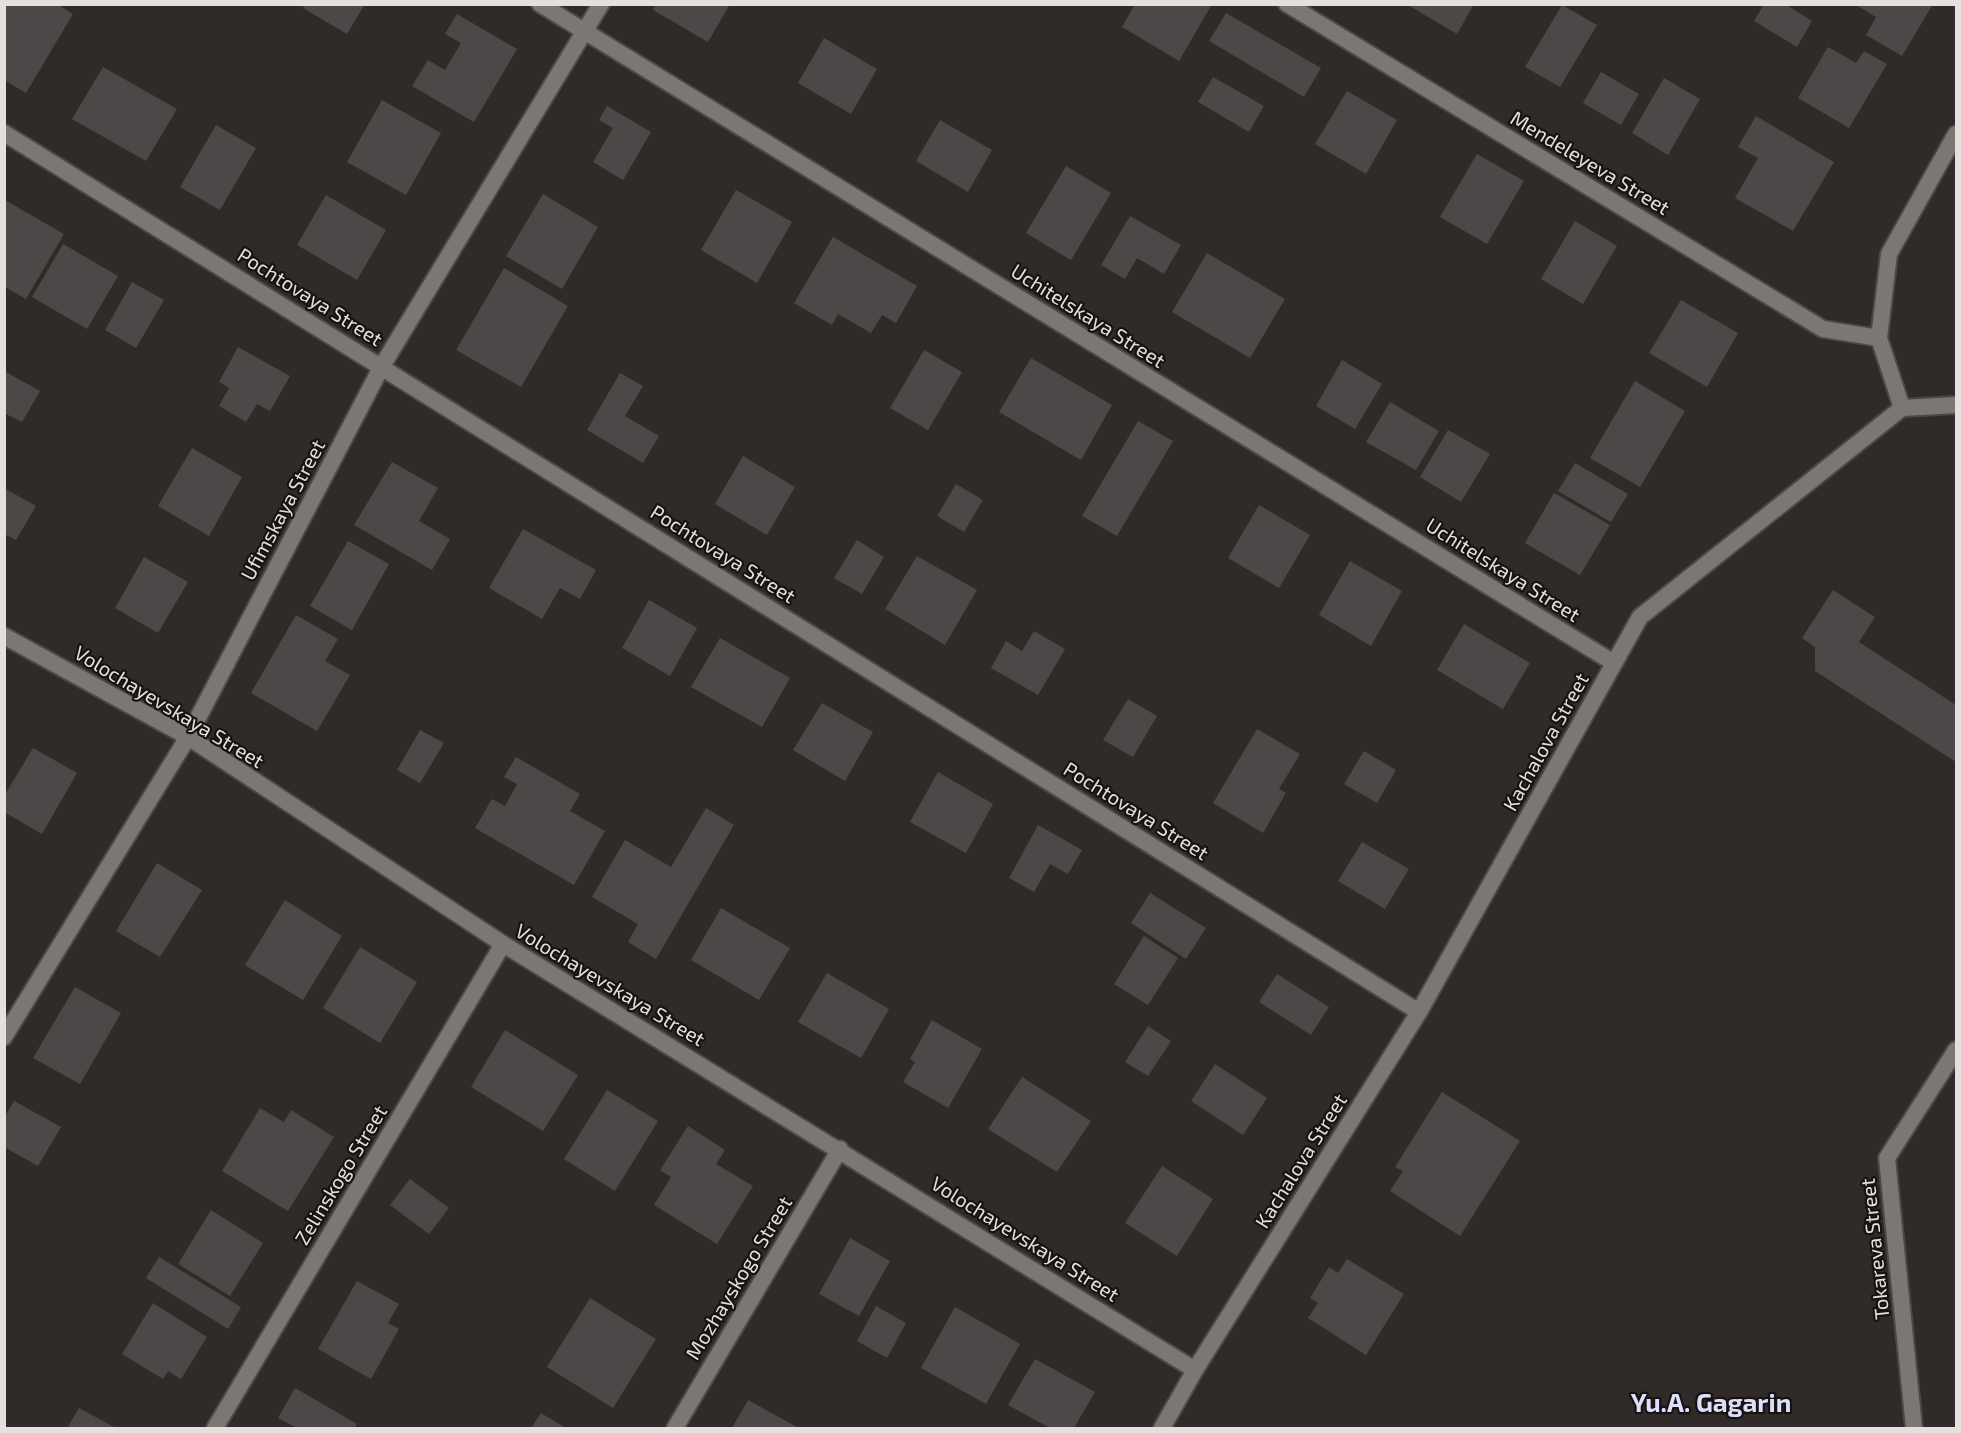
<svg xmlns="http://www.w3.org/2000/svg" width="1961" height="1433" font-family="'Exo 2',sans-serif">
<rect width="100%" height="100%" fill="#302b28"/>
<path fill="#4e4747" d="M4,4H57L73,14L26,93L4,80Z
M305,4H365L347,34L303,8Z
M656,4H730L708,42L653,10Z
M1135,4H1212L1179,61L1122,27Z
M1406,4H1474L1457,34Z
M1764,4H1785L1812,21L1797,47L1754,21Z
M1854,4H1933L1902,56L1866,35L1876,17Z
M1562,5L1597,25L1560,87L1525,67Z
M1226,13L1321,68L1304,97L1209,41Z
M457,14L517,49L474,122L412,86L428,60L445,70L461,43L445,34Z
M824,38L877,69L851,114L798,83Z
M1828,47L1856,63L1864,51L1887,64L1849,128L1798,98Z
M103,67L177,109L146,161L72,119Z
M1601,72L1639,94L1621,125L1583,103Z
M1213,77L1264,106L1249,132L1198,102Z
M1664,78L1700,99L1668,155L1632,133Z
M1347,91L1397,120L1366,174L1315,144Z
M382,100L441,133L406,195L347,162Z
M607,106L651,132L623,180L593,162L613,128L599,120Z
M1756,116L1834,162L1793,231L1735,198L1758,158L1738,147Z
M940,120L992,150L968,192L916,161Z
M216,125L256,148L220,210L180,187Z
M1477,154L1524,181L1487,244L1440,217Z
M1066,166L1111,193L1071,260L1026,233Z
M736,190L792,222L757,283L701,250Z
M543,194L598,227L562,289L506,256Z
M326,195L386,230L357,280L297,245Z
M5,200L64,234L26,299L5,287Z
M1130,216L1181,245L1164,274L1137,258L1125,279L1101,265Z
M1575,221L1617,246L1583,304L1541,279Z
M833,237L917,286L896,323L882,315L871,333L838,314L832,325L794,303Z
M63,244L118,276L87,329L32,297Z
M1207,253L1285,299L1250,358L1172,312Z
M504,268L568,306L521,387L456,350Z
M132,282L164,300L136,348L105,330Z
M1681,300L1738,333L1707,387L1649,353Z
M238,347L290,376L270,411L257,404L246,422L219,406L229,388L219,382Z
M924,350L962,372L928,430L890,408Z
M1031,358L1112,405L1081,460L999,412Z
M1342,360L1382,384L1355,429L1316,406Z
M4,371L40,391L22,422L4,413Z
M620,373L643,386L625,416L659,436L643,463L587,430Z
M1635,381L1685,411L1640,487L1590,458Z
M1390,402L1439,431L1416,470L1366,442Z
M1138,421L1173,441L1117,536L1082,516Z
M1448,430L1490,454L1461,502L1420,477Z
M192,448L242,477L209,536L158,506Z
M743,456L795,487L767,535L715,504Z
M392,462L438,488L419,521L450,539L432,570L354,525Z
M1575,463L1628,494L1611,522L1558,491Z
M956,484L983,500L964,532L937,516Z
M4,488L36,506L16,540L4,534Z
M1554,493L1610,525L1580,575L1525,543Z
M1259,505L1310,535L1279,588L1228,558Z
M523,529L596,570L580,599L560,588L542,619L489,588Z
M857,540L884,557L862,594L834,578Z
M348,541L389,564L352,630L310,606Z
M917,556L977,590L945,645L885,609Z
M144,557L188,582L158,633L115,608Z
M1350,561L1402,591L1371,646L1319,615Z
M1833,590L1875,617L1859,642L1956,705V762L1815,671V647L1802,638Z
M649,600L697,628L670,676L622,648Z
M296,615L338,639L325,661L350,675L317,731L251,693Z
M1464,624L1530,663L1503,709L1437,670Z
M1034,631L1065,649L1038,695L991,668L1006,641L1022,651Z
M720,638L790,678L762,727L691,687Z
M1128,699L1157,716L1133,757L1103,740Z
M822,703L873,732L845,781L793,750Z
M1257,729L1300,754L1279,789L1286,793L1263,833L1213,803Z
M420,730L444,743L420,783L397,770Z
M33,748L77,773L42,834L4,812V796Z
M1364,751L1396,770L1377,803L1344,784Z
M516,757L580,794L570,811L605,831L574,885L475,828L492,799L505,806L517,784L504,777Z
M938,772L993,804L966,853L910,822Z
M706,808L734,825L656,959L628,942L638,924L592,897L625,840L671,867Z
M1038,825L1082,850L1068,874L1050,864L1034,892L1009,878Z
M1362,842L1409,869L1385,909L1338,881Z
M157,863L202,890L160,957L116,931Z
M1150,893L1206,928L1186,959L1131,923Z
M285,900L342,936L303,1000L245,965Z
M721,908L790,948L759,1000L691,960Z
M1144,936L1178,958L1148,1005L1114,984Z
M360,947L417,982L380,1043L323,1008Z
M827,973L889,1009L861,1058L798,1022Z
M1277,974L1329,1007L1311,1035L1259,1002Z
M75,987L121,1013L80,1084L33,1058Z
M932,1020L982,1049L948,1108L903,1082L915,1062L910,1059Z
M1148,1026L1171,1041L1148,1076L1125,1062Z
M505,1030L578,1075L543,1131L471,1087Z
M1215,1064L1267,1098L1243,1135L1191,1101Z
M1022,1077L1091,1121L1057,1172L988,1129Z
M607,1090L658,1121L615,1191L564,1159Z
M1442,1092L1520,1141L1460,1236L1390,1191L1403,1171L1395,1167Z
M14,1101L61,1127L38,1166L4,1147V1118Z
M260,1108L284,1122L291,1110L334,1137L288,1211L222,1171Z
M688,1126L725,1150L716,1164L753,1186L717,1244L654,1205L671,1177L660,1170Z
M1162,1166L1213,1199L1177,1256L1125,1223Z
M410,1179L449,1208L429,1234L390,1205Z
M211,1210L263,1243L230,1296L178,1264Z
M850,1238L890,1261L859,1316L819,1294Z
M159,1257L241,1307L228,1329L146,1278Z
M1347,1259L1404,1294L1366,1355L1308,1318L1318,1303L1310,1298L1329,1267L1338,1273Z
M357,1281L399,1304L388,1323L399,1329L371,1379L318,1349Z
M590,1298L656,1339L613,1408L547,1367Z
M153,1303L207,1337L181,1379L168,1371L163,1379L122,1354Z
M876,1306L906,1323L887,1358L857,1341Z
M955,1307L1020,1344L986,1404L921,1368Z
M1035,1359L1095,1392L1074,1428H1050L1008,1405Z
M295,1388L357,1424L355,1428H297L278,1418Z
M748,1400L799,1428H732Z
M79,1408L116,1428H67Z
M541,1413L566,1428H531Z"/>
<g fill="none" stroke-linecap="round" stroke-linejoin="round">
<g stroke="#4d4846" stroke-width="20">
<path id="minor" d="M540,4L1614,663
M1287,4L1823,329L1879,338
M4,133L1419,1012
M1902,408L1956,405
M4,636L188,737L503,944L1195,1370
M4,1037L188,737L382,366L601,4
M215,1428L503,944
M675,1428L840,1149
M1162,1428L1195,1370L1419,1012L1640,617L1902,408L1879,338L1889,254L1956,134
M1914,1428L1887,1158L1956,1050"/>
</g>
<use href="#minor" stroke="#7d7774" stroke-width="16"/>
</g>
<g text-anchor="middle" stroke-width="4.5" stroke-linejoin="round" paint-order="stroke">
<g font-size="20" fill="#e3e0de" stroke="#161412">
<text transform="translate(1590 163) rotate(31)" y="7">Mendeleyeva Street</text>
<text transform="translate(310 297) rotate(32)" y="7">Pochtovaya Street</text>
<text transform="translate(1088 316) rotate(32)" y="7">Uchitelskaya Street</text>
<text transform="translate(283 510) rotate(-62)" y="7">Ufimskaya Street</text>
<text transform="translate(723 554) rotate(32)" y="7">Pochtovaya Street</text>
<text transform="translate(1503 570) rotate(32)" y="7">Uchitelskaya Street</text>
<text transform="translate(169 707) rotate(31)" y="7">Volochayevskaya Street</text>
<text transform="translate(1546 742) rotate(-61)" y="7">Kachalova Street</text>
<text transform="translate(1136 811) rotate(32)" y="7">Pochtovaya Street</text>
<text transform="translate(610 985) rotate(31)" y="7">Volochayevskaya Street</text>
<text transform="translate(1301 1161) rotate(-58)" y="7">Kachalova Street</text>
<text transform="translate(341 1175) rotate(-59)" y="7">Zelinskogo Street</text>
<text transform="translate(1025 1239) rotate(32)" y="7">Volochayevskaya Street</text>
<text transform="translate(1875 1249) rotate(-96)" y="7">Tokareva Street</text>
<text transform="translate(739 1278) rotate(-59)" y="7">Mozhayskogo Street</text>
</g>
<g font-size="26" font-weight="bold" fill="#dfddfb" stroke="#161412">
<text x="1711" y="1412">Yu.A. Gagarin</text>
</g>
</g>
<rect width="1961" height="1433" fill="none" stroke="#e3e0de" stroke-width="12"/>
</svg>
